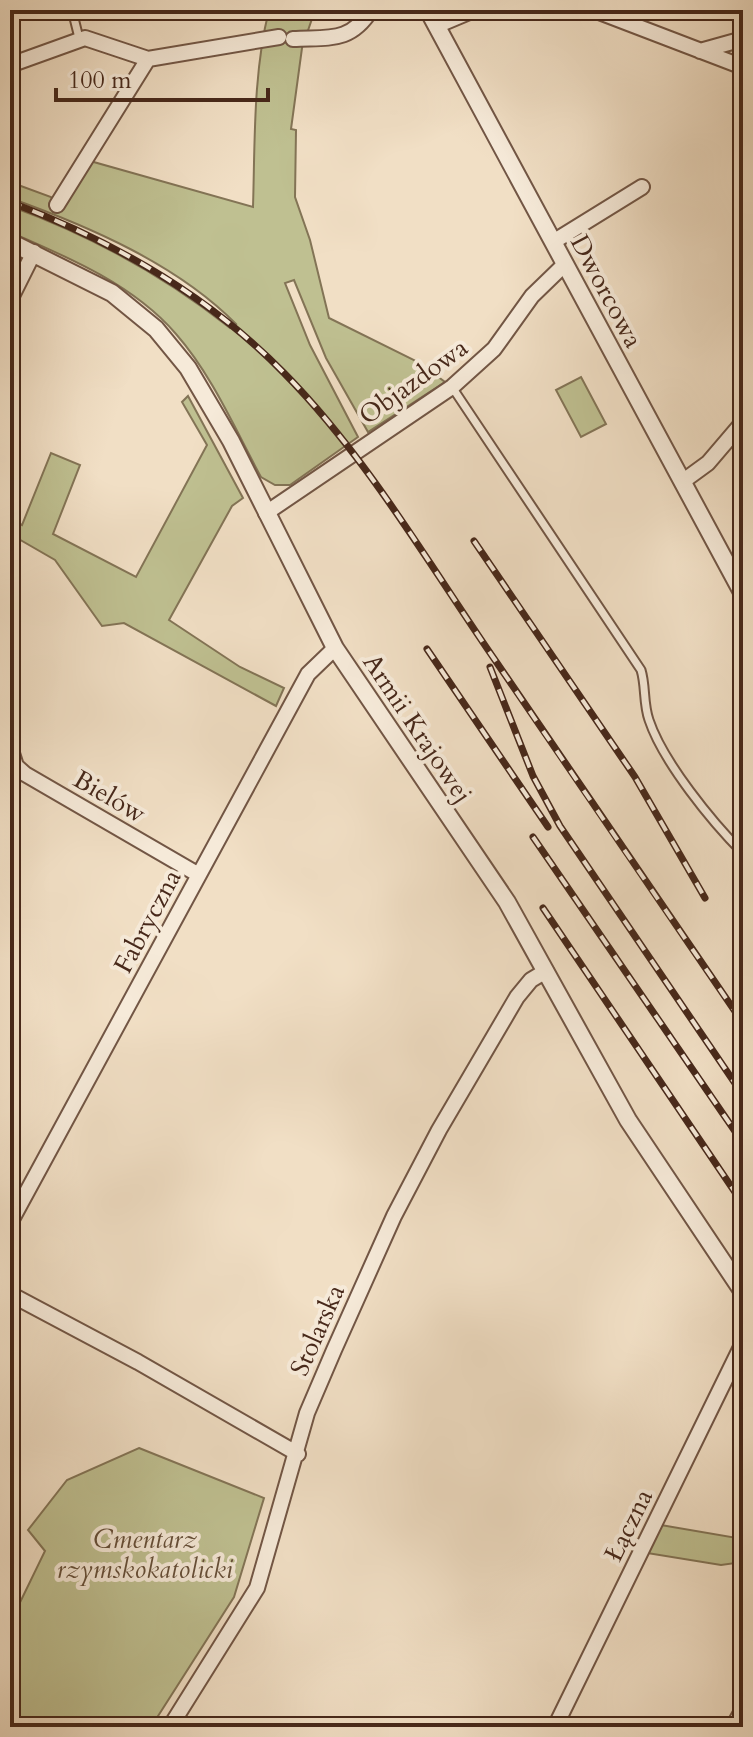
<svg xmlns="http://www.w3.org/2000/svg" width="753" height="1737" font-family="Cardo,serif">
<rect width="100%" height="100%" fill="#f1dfc5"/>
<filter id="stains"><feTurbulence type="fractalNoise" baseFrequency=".0025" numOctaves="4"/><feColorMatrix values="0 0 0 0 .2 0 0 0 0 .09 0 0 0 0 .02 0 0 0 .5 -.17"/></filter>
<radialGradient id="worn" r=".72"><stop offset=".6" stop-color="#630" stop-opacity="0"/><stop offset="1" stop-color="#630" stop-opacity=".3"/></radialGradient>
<path fill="#bfc091" stroke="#837456" stroke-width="2" d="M269,10H315L302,48L291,129L296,130L295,197L310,240L329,318L418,362L445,382L368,432L326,358L294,280L285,283L310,345L358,437L290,485H275L261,477C235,429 212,375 176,334C134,285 68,257 10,232V206C90,235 163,275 230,328L236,324C177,264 88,226 10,198V182L51,197L61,209L90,161L253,207C255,143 253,73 269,10Z
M581,377L606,424L581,437L556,390Z
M188,396L243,498L232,506L169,620L240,667L284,688L276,706L124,623L102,626L55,560L10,534V519L22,525L51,453L80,465L53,534L136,577L207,445L182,402Z
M139,1448L264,1498L234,1597L151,1727H10V1623L45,1551L28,1530L67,1480Z
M655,1524L743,1539V1562L721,1565L641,1552Z"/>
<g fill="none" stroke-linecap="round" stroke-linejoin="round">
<g stroke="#725645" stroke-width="11">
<path id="service" d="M72,10L79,38
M452,387L641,670C646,686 643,703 649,720C663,762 712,822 743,853"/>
</g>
<g stroke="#725645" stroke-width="18">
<path id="minor" d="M594,10L743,67
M436,26L474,10
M293,39C329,37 350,43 371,10
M700,51L743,39
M10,65L85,38L148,59
M57,205L148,59L279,37
M553,242L642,187
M10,300L34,252
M682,482L708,463L743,422
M266,513L452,387L494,349L532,296L565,264
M10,747L16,766L25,774L199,875
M10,1223L308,674L335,648
M10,1294L138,1362L298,1454
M170,1727L257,1588L307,1413L334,1350L394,1216L439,1130L517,997L531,980L546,971
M555,1727L743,1343
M733,1727L743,1709"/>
</g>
<g stroke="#725645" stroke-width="20">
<path id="tertiary" d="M428,10L743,594
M10,242L112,293L156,329L188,368L231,441L335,648L507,902L628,1120L743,1292"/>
</g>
<use href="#service" stroke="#f6ead9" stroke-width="7"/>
<use href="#minor" stroke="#f6ead9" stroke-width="14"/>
<use href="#tertiary" stroke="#f6ead9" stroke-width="16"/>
<g stroke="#47281a" stroke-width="7">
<path id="rail" d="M10,202C113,241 207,294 284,373C367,457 428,563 495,660C577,781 660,902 743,1023
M474,541L635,777L705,898
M427,649L548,827
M490,667L533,776L560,826L743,1095
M533,837L743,1143
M543,908L743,1204"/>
</g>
<use href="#rail" stroke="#f6ead9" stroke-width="4" stroke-dasharray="12" stroke-linecap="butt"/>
</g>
<g text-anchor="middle" stroke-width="8" stroke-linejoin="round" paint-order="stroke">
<g font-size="26" fill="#47281a" stroke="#f6ead9">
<text transform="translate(607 291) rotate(62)" y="9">Dworcowa</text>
<text transform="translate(413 381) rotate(-36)" y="9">Objazdowa</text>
<text transform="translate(418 728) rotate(56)" y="9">Armii Krajowej</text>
<text transform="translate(110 796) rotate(30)" y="9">Bielów</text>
<text transform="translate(147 921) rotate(-62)" y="9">Fabryczna</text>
<text transform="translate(317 1330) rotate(-66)" y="9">Stolarska</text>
<text transform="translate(628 1525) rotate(-64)" y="9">Łączna</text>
</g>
<g font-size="26" font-style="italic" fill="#654e38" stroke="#f6ead9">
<text x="145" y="1548">Cmentarz<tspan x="145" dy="30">rzymskokatolicki</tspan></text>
</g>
</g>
<rect width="753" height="1737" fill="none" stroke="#f1dfc5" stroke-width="40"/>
<rect x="12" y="12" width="729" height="1713" fill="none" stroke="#47281a" stroke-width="4"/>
<rect x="20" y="20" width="713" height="1697" fill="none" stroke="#47281a" stroke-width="2"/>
<path d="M56 88v12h212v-12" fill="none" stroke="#47281a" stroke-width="4"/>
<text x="68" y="88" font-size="24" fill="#47281a" stroke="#f6ead9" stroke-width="6" paint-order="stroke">100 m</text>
<rect width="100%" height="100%" filter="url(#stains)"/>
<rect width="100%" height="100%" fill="url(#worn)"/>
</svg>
